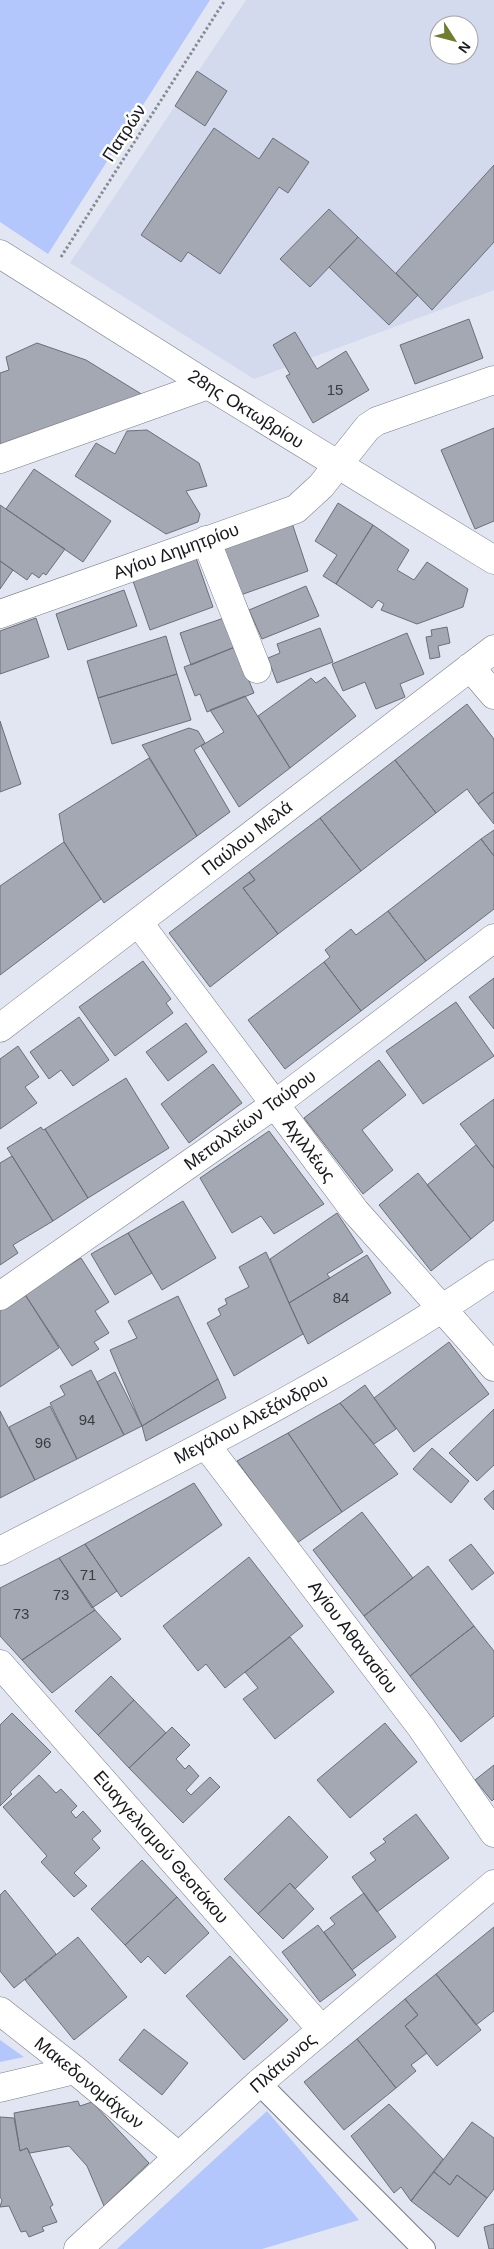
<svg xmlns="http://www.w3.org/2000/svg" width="494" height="2249" font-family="Arial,sans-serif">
<rect width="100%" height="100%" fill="#e2e6f2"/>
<path fill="#d3daed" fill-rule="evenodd" d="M246,0H494V290L254,379L70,263ZM439,25H469V55H439Z"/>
<path fill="#b3c7fd" d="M0,0H210L48,254L0,222Z
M0,2040L24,2057L0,2062Z
M267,2111L359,2220L262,2249H117Z"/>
<path fill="#a4a8b3" stroke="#6b6f7a" d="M197,71L227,91L205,126L175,106Z
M214,128L259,159L273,138L309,162L288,193L279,187L220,274L188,252L181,262L141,235Z
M494,165V242L432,310L396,273Z
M329,209L358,237L310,287L280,259Z
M358,237L418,295L389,325L329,267Z
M469,319L483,358L415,384L400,345Z
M295,332L317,369L346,351L369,390L313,423L286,376L290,374L273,345Z
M37,343L86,360L143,395L0,447V373L9,370L6,357Z
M494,428V521L475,529L441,450Z
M147,430L199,463L207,486L186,491L200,514L198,522L166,534L75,476L96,443L115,454L127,431Z
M34,469L111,521L83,562L6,509Z
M338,503L373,525L336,584L323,576L337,555L315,541Z
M0,505L65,549L46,575L43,573L39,578L32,573L27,580L0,561Z
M292,523L308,571L235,597L219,549Z
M373,525L409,550L397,570L414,580L427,562L468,589L463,607L417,624L381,610L384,604L378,600L372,608L336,584Z
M196,558L213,607L150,630L133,581Z
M0,561L13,570L0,589Z
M306,586L319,616L262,639L249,610Z
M124,590L137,626L68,650L56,614Z
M36,618L49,657L0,674V631Z
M224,618L235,647L191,665L180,633Z
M447,627L450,643L438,646L440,657L430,659L426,637L432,636L431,630Z
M320,628L333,662L277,683L268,658L280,653L277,644Z
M407,633L424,674L400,684L405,697L376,709L365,682L343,691L332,664Z
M166,636L177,674L98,698L87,661Z
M235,647L254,693L207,712L200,694L195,696L184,667Z
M177,674L191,720L112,744L98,698Z
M325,677L356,716L290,768L258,716L311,678L316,683Z
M245,696L290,768L239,807L201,746L224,732L210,710Z
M467,704L494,739V792L478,804L467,789L436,813L395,760Z
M0,721L21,784L0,792Z
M189,728L198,731L205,743L194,750L230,812L197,836L142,745Z
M149,758L197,836L104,903L64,842L59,814Z
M395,760L436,813L361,871L320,818Z
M494,792V824L478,804Z
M320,818L361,871L278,934L243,888L255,880L249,872Z
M494,830V856L481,839Z
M481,839L494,856V909L426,961L388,911Z
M64,842L101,899L0,975V886Z
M249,872L255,880L243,888L278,934L210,987L169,933Z
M388,911L426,961L361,1011L324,962L330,957L325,950L351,929L356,935Z
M143,961L171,999L166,1003L173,1013L115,1056L79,1007Z
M324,962L361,1011L285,1069L248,1020Z
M494,978V1029L469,997Z
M456,1002L494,1056L423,1104L386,1051Z
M79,1017L109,1060L73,1086L61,1070L49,1079L30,1052Z
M186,1023L207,1052L168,1081L146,1052Z
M18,1046L39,1077L25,1087L37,1103L0,1129V1059Z
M379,1060L406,1095L362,1130L393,1170L363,1194L304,1118Z
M213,1064L242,1103L189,1143L161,1104Z
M126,1078L169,1148L88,1198L45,1129Z
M494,1099V1168L460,1124Z
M41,1127L43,1130L45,1129L88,1198L53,1221L7,1148Z
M269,1131L324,1204L274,1234L261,1216L232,1233L200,1178Z
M476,1145L494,1168V1220L471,1239L427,1185Z
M12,1156L53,1221L13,1245L18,1253L0,1265V1163Z
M418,1173L471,1239L431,1271L379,1205Z
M183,1201L216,1258L162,1290L128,1233Z
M337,1213L363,1252L327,1274L330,1278L289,1303L270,1259Z
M128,1233L152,1273L115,1295L91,1254Z
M266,1252L303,1334L234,1376L207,1323L221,1315L218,1309L227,1304L225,1299L249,1287L239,1267Z
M367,1255L391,1293L308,1344L289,1303Z
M81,1258L109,1302L95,1311L109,1333L94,1342L99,1349L72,1366L24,1293Z
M24,1293L59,1348L0,1387V1309Z
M178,1296L218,1379L142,1426L110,1350L137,1338L128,1321Z
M449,1342L489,1394L414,1452L374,1398Z
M91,1370L124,1435L77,1459L50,1403L65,1395L60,1386Z
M115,1372L142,1426L124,1435L97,1382Z
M218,1379L226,1398L146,1441L142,1426Z
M365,1385L396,1429L374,1444L340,1403Z
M340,1403L398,1474L342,1512L288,1433Z
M50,1406L77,1459L35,1480L9,1427Z
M494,1409V1465L477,1481L449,1453Z
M0,1411L35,1480L0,1498Z
M288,1433L342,1512L297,1543L237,1461Z
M432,1448L469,1481L451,1503L413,1469Z
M194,1483L222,1525L121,1597L85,1544Z
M494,1490V1510L484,1499Z
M362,1512L413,1578L364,1616L313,1550Z
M85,1544L117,1591L92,1608L59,1558Z
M471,1544L494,1573L472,1590L449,1560Z
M249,1557L303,1626L225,1688L206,1664L198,1671L163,1626Z
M59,1558L95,1610L22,1660L0,1636V1588Z
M428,1566L474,1626L410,1676L364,1616Z
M95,1610L121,1639L52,1693L22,1660Z
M474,1626L494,1651V1716L461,1742L410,1676Z
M290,1637L334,1692L275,1739L243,1699L258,1688L245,1672Z
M111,1676L134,1700L98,1735L75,1711Z
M134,1700L166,1733L129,1768L98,1735Z
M12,1713L51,1752L10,1792L12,1794L0,1806V1725Z
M385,1723L417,1762L350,1818L317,1780Z
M172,1727L190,1745L176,1759L185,1769L189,1765L199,1776L186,1790L191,1795L210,1777L220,1787L183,1823L129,1768Z
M494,1765V1799L492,1801L475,1780Z
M39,1775L56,1793L61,1789L77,1806L71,1812L76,1818L83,1811L101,1831L92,1839L100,1848L74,1873L87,1886L74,1897L41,1862L47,1856L3,1807Z
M416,1814L449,1858L377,1912L352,1877L376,1860L370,1853L386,1842L383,1839Z
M289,1816L328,1857L295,1889L290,1883L258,1914L224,1879Z
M142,1860L177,1897L125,1945L91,1909Z
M290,1883L314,1909L283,1939L258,1914Z
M5,1890L56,1954L14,1988L0,1971V1895Z
M364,1893L396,1937L352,1970L324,1932L335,1924L330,1918Z
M177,1897L209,1933L165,1974L148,1956L141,1963L125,1945Z
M318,1925L356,1975L320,2002L282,1952Z
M494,1927V2011L476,2025L436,1974Z
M78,1937L127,1997L74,2040L25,1980Z
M230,1956L288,2020L244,2060L186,1996Z
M436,1974L481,2030L437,2066L405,2026L418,2015L405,1999Z
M405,1999L418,2015L405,2026L427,2053L411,2065L416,2071L396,2088L357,2039Z
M144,2029L188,2063L162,2095L119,2060Z
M357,2039L396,2088L344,2130L304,2082Z
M78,2101L80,2106L92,2102L149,2163L104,2206L87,2166L69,2146L30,2153L27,2148L20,2151L14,2113Z
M389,2104L443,2159L411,2201L401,2187L394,2193L351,2136Z
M0,2117L14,2118L20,2151L27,2148L53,2205L50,2207L57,2222L42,2227L44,2231L29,2237L26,2231L21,2232L9,2206L0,2207L2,2200L0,2197Z
M472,2122L494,2138V2189L487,2198L457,2175L450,2185L434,2172Z
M434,2172L450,2185L457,2175L487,2198L458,2237L411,2201Z
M494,2224V2249H489L484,2227Z"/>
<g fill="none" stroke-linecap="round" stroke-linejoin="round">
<g stroke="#797d87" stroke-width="24">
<path id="pedestrian" d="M259,2083L424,2249"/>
</g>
<g stroke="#797d87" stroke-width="29">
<path id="minor" d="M0,459L208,385
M206,540L257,669
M0,614L296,509L321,486L368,427L377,421L494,380
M470,667L494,695
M138,922L355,1211L494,1367
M0,1028L494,649
M0,1296L274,1105L494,938
M206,1445L421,1727L494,1833
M0,1664L322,2030
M0,2011L75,2070L178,2156
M0,2088L75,2070
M78,2249L259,2083L494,1884"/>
</g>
<g stroke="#797d87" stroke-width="29">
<path id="tertiary" d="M0,254L208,385L494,560"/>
</g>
<g stroke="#797d87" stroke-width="29">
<path id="secondary" d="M0,1551C168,1464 338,1381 494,1274"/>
</g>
<path stroke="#878a92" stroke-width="3" stroke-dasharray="2.5 2.5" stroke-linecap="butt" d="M61,257L225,0"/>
<use href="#pedestrian" stroke="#fff" stroke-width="22"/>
<use href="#minor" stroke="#fff" stroke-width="28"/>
<use href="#tertiary" stroke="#fff" stroke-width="28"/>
<use href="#secondary" stroke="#fff" stroke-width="28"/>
</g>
<g text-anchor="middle" stroke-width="5" stroke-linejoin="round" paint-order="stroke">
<g font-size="15" fill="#3b3d42">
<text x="335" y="395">15</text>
<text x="341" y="1303">84</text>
<text x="87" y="1425">94</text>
<text x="43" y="1448">96</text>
<text x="88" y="1580">71</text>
<text x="61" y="1600">73</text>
<text x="21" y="1619">73</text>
</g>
<g font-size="18" fill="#18191d" stroke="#fff">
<text transform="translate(124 133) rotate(-57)" y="6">Πατρών</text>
<text transform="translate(246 409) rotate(32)" y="6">28ης Οκτωβρίου</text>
<text transform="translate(176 551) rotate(-20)" y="6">Αγίου Δημητρίου</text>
<text transform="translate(247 838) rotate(-38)" y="6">Παύλου Μελά</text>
<text transform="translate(250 1120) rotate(-36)" y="6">Μεταλλείων Ταύρου</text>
<text transform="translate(309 1150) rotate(53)" y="6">Αχιλλέως</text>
<text transform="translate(251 1419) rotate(-28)" y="6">Μεγάλου Αλεξάνδρου</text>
<text transform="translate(353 1637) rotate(53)" y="6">Αγίου Αθανασίου</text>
<text transform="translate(161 1847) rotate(49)" y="6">Ευαγγελισμού Θεοτόκου</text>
<text transform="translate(283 2063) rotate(-41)" y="6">Πλάτωνος</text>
<text transform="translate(89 2083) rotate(39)" y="6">Μακεδονομάχων</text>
</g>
</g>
<g transform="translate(454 40) rotate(126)"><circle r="24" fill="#ffffff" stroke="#a3a3a5"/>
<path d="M0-4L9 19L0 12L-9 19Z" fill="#6e7e2c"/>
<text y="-8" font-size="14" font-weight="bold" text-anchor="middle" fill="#18191d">N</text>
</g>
</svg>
